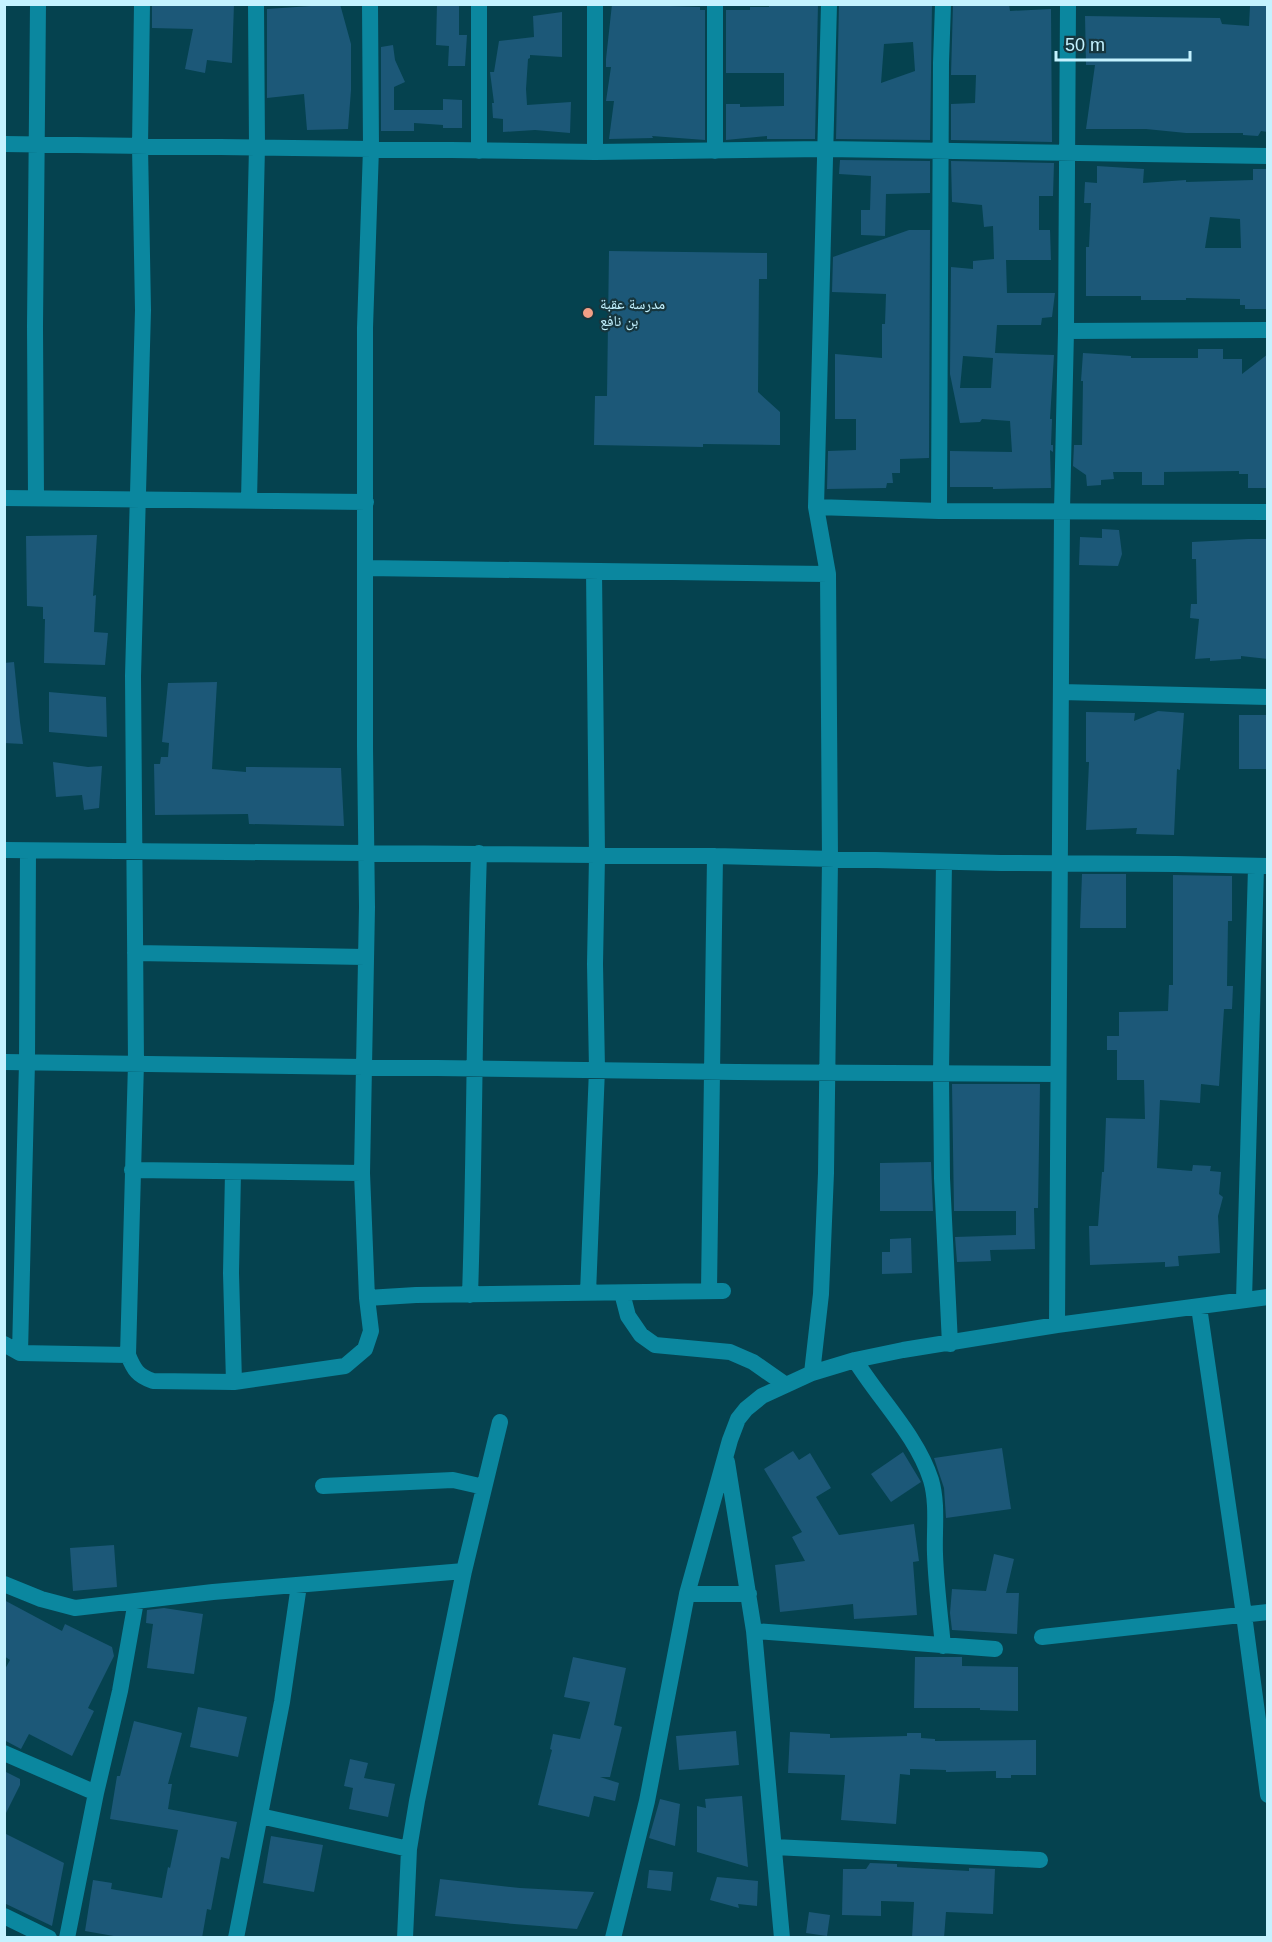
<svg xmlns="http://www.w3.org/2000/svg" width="1272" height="1942" font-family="Arial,'Noto Naskh Arabic',sans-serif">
<rect width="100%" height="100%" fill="#05424f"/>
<path fill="#1c5878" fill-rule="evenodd" d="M152,4H234L232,63L207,60L205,73L185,69L193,29L152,28Z
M340,4L351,44V90L348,129L307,130L304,94L267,98V9Z
M437,4H459V35H467L465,66H448L449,46L436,45Z
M612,4L700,7V10H705V140L652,136L653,138L609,139L614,101H606L611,67H606V59Z
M769,4H818L815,139H767V136L726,140V104H740V107L784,106V73H726V10H750V7H769Z
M839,4H932L930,140L836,139ZM913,42L915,71L881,83L884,44Z
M953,4H1009L1010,11L1051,9L1052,142L951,140V104L975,103L976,75H951Z
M1250,6H1268V132L1261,131L1258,136L1243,135V133H1186L1146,129H1086L1095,65H1086L1085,16L1220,18L1222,24L1249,26Z
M562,12V57L530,55V58L528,59L526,89L527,105L571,102L570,133L535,130L503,132V119L493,118L492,103H494L490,72H494L499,41L534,37L533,16Z
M393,45L395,60L405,82L394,87V110H443V99L462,100V128H443V125L414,123V131H381V47Z
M840,160L930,161V193L886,194L885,236L861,235V210H870L871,176L839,174Z
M951,161L1054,163L1053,196H1039V230H1050L1051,260H1006L1007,293H1055L1052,317L1042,318L1041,325H997L995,353L1054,355L1050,419H1052L1051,445H1053V452L1050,450L1051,488L993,489V487H950V451L1012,452L1010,421L982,419L980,422L960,423L950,374L951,267L973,269V261L994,259L993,226L984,227L982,205L952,202ZM963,356L993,358L991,388H960Z
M1097,166L1144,169L1143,183L1186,180V182L1253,180V169H1268V309H1245V305H1240V299L1186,298V300H1141V296H1086V247H1089L1091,203H1084L1085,182L1097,183ZM1210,217L1240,219L1241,248H1205Z
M909,230H930L929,458L900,459V473H892L893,483H887L886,488L827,489L828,451L856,450V419H835V354L882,358V324H885L886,294L832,292L833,257Z
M609,251L767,253V279H759L758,392L780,412V445L703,444V447L594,445L595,396H607Z
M1198,349H1223V359H1242V374L1268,354V488H1248V474H1239V471L1164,472V485H1142V472H1113L1114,479L1101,480V485L1087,486L1086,475L1073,466L1074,445H1082L1083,381H1081L1083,353L1131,356V358H1198Z
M1102,529L1119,530L1122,554L1118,566L1079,565L1080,537L1102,538Z
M97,535L93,596L96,595L94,632L108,633L105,665L44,663L45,619H43V607L27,606L26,536Z
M1248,539H1268V659L1241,656V659L1210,661V658L1195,659L1199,619L1190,618L1191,604H1197L1196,559H1192V542Z
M14,662L20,722L23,744L4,743V663Z
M217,682L212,769L246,772V767L341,768L344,826L249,824L248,814L155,815L154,764H160L161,757H168L169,743L162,742L168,683Z
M49,692L106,697L107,737L49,732Z
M1158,711L1184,713L1180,770L1177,769L1174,835L1136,834L1137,828L1086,830L1089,762H1086V712L1135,713L1134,721Z
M1239,715H1268V769H1239Z
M53,762L88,767L102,766L99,808L84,810L82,795L56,797Z
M1082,874H1126V928H1080Z
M1173,875L1232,876V921H1228L1227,986H1233L1232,1009H1224L1219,1086L1201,1084L1200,1103L1160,1100L1157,1168L1192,1171L1193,1165L1211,1166L1210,1171L1221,1172L1219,1194L1223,1197L1218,1216L1220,1253L1178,1256L1179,1266L1165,1267V1262L1090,1265L1089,1226H1098L1102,1172H1104L1106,1118L1145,1119L1144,1080H1117V1050H1107V1036H1119V1012L1168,1011L1169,985H1173Z
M952,1084H1040L1038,1208H1034L1035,1249L990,1250L991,1261L957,1262L955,1237L1016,1235V1211H954Z
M931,1162L933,1211H880V1163Z
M911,1238L912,1273L882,1274V1252H890V1239Z
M1002,1448L1011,1509L946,1518L944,1488L934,1458Z
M793,1451L799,1460L810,1453L831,1488L816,1497L839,1535L914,1524L919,1561L913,1562L917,1615L854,1619L853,1604L780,1612L775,1565L805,1561L792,1537L802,1532L764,1469Z
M903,1452L921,1482L891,1502L871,1474Z
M114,1545L117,1587L73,1591L70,1548Z
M994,1554L1014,1559L1006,1593H1019L1017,1634L952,1630L950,1613L952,1589L986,1591Z
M4,1600L62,1631L65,1624L112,1647L114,1656L88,1708L94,1711L72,1756L29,1734L21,1749L4,1740V1671L10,1660L4,1656Z
M164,1608L203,1614L194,1674L147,1668L153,1624L146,1623L147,1610Z
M573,1657L626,1668L614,1725L622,1727L610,1777H600L619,1783L615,1801L594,1796L589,1817L538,1805L552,1750L550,1749L553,1734L580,1739L590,1702L564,1697Z
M915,1657H962V1666L1018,1667V1711L980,1710V1708H914Z
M198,1707L247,1717L238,1757L190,1747Z
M134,1721L182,1733L168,1784H172L168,1809L237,1822L229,1859L221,1857L211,1910L207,1909L202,1938H125L85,1931L93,1880L112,1883L111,1889L162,1898L168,1867L170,1868L178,1830L110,1819L117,1776H120Z
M736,1731L739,1765L679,1770L676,1736Z
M790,1732L830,1734V1738L907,1736V1733H921V1738L935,1739V1741L1036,1740V1775H1011V1778H996V1771L946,1772V1770L910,1769V1775L900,1774L896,1824L841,1820L845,1775L788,1773Z
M350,1759L368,1763L364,1778L395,1784L388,1817L349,1809L353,1788L344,1786Z
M4,1771L20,1779V1785L4,1817Z
M742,1796L748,1867L697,1852V1806L706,1808L705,1799Z
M660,1799L680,1804L675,1846L649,1838Z
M4,1833L64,1863L52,1926L4,1903Z
M271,1836L323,1845L314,1892L263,1883Z
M870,1863L897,1864V1867L969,1871V1868L995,1869L993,1914L946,1912L944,1938H912L914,1902L881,1901V1916L842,1915L843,1869H866Z
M649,1870L673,1872L671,1891L647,1888Z
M717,1877L758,1881L757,1906L738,1904L739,1908L710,1900Z
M440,1879L520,1888L594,1892L577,1929L514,1924L435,1916Z
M809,1912L830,1915L827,1936L806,1933Z"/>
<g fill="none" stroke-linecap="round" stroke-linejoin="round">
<path stroke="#0b879f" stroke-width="16" d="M595,4V152
M4,144L595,152L826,149L1268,156
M479,151V4
M715,151V4
M1066,331L1268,330
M4,498L366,502
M36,498L35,327L38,4
M249,500L257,147L256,4
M816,507L939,511L1268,512
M939,511L941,63L943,4
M365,568L828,574
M1061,692L1268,697
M4,850L715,856L1001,863L1176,864L1268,866
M944,862L941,1073L942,1178L950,1344
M135,953L365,957
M4,1062L737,1072L1058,1074
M132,1170L362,1173
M233,1172L231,1273L234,1382
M709,1290L715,856
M588,1293L597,1069L595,964L597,856L594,571
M622,1293L628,1316L641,1335L655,1345L730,1352L753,1362L786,1385
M470,1295C475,1148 474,1001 479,853
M367,1298L416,1295L723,1291
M1244,1300L1256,867
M1199,1307L1244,1615L1268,1795
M1057,1325L1062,510L1066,331L1068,4
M4,1344L20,1353L128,1355C134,1370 138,1376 153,1381L234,1382L345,1366L365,1349L371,1331L367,1298L362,1173L367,907L365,747V328L371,148L370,4
M20,1353L27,1062L28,851
M128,1355L136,1063L133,676L143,310L140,146L142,4
M855,1360C879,1399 917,1436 931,1480C938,1504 934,1530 935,1554C936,1584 940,1615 943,1646
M812,1373L821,1294L826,1173L830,859L828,574L816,507L829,4
M727,1462L754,1631L782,1938
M323,1486L453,1480L484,1487
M4,1584L41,1599L75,1608L213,1592L464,1571
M687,1594H749
M754,1631L995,1649
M1042,1637L1268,1612
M4,1753L96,1793
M260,1816L409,1849
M774,1847L1040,1860
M4,1916L49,1938
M67,1938L96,1793L120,1691L136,1601
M236,1938L282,1702L299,1585
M405,1938L409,1849L417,1801L464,1571L500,1422
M613,1938L647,1801L687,1594L730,1440L738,1419L746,1409L762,1396L812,1373L855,1360L903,1350L1057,1325L1268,1297"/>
</g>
<circle fill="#f39f86" stroke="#16363e" stroke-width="2" cx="588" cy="313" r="6"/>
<g text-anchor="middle" stroke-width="4.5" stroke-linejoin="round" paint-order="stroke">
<g font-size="15" fill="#c4f2ff" stroke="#16363e" text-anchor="start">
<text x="600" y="309">مدرسة عقبة<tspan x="600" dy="17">بن نافع</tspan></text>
</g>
</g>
<rect width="1272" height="1942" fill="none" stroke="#c4f2ff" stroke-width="12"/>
<path d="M1056 51v9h134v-9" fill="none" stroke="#c4f2ff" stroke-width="3"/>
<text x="1065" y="51" font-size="18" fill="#c4f2ff" stroke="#16363e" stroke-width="4.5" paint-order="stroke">50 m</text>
</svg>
